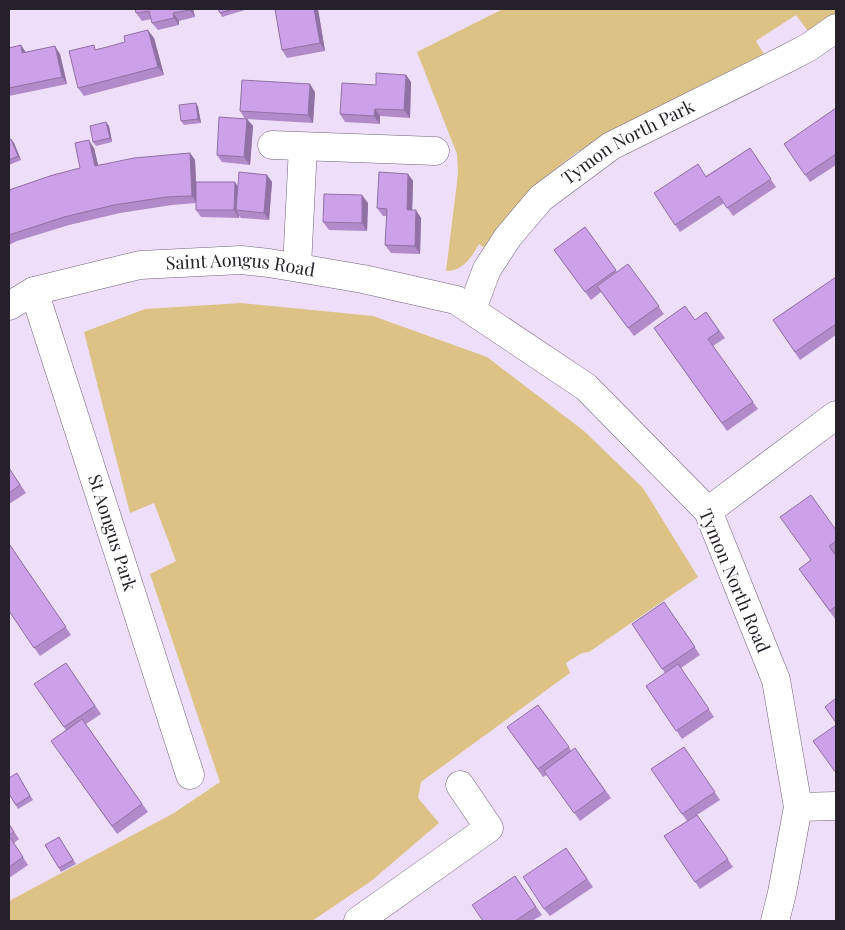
<svg xmlns="http://www.w3.org/2000/svg" width="845" height="930" font-family="'Playfair Display',serif">
<rect width="100%" height="100%" fill="#eedef9"/>
<path fill="#dcc385" d="M503,9H836V16L810,34L796,15L756,41L768,61L577,152L540,181L515,209L486,249L479,244C471,258 463,271 446,271L458,174L457,154L417,52Z
M241,303L373,316L487,357L584,431L643,488L698,577L589,652L582,653L566,663L570,673L421,782L418,798L439,823L370,882L312,921H9V901L174,813L220,782L150,574L176,561L154,503L130,513L84,332L145,309Z"/>
<g fill="none" stroke-linecap="round" stroke-linejoin="round">
<g stroke="#71637b" stroke-width="29">
<g id="minor">
<path d="M272,145L435,151"/>
<path d="M297,267L303,147"/>
<path id="s1" d="M34,291L190,775"/>
<path id="s2" d="M9,306L34,291L140,265L241,260L269,263L363,279L456,300L586,387L708,511L776,680L798,807L782,893L775,921"/>
<path id="s3" d="M472,309L487,269L508,237L541,198L611,146L786,59L809,47L836,28"/>
<path d="M708,511L836,415"/>
<path d="M798,807L836,806"/>
<path d="M358,921L489,828L460,785"/>
</g>
</g>
<use href="#minor" stroke="#fff" stroke-width="28"/>
</g>
<path fill="#b08ac9" d="M135,9H193L195,17L179,21V25L158,30L152,23L151,19L142,21L136,13Z
M218,9H245V10L222,17Z
M275,9H318L325,51L287,58L282,50Z
M154,38L164,75L84,96L78,88L97,49Z
M21,45L26,53L60,54L67,84L9,96V48Z
M406,75L411,82L410,118L380,116V124L345,122L340,114L376,85Z
M315,92L313,123L247,119L253,126L250,165L222,162L217,155L245,119L240,111Z
M196,103L198,107L201,123L184,125L181,121Z
M836,108V165L810,182L784,144Z
M106,122L109,126L112,142L96,146L93,142Z
M9,140L14,143L21,160L9,165Z
M94,148L98,165L190,153L195,160L196,187L235,182L238,187L267,175L272,182L269,220L241,218L239,216V218L201,217L196,210V203L172,205L120,213L69,225L17,241L9,245V190L80,168Z
M750,148L776,187L733,216L724,203L680,232L654,193L706,176Z
M408,174L413,181L412,210L421,218L420,254L391,253L385,245L387,216H383L377,208Z
M368,203L367,231L329,230L323,222Z
M585,227L617,272L628,264L664,314L634,336L601,292L591,300L554,250Z
M836,277V335L800,360L773,320Z
M706,312L725,338L713,346L758,409L727,431L654,328L695,320Z
M9,468L26,493L9,504Z
M836,530V552L835,553L836,556V618L835,619L799,569L811,560Z
M9,543L71,635L40,656L9,611Z
M664,602L700,655L681,668L714,717L682,739L646,686L665,673L632,624Z
M66,663L101,714L86,724L148,812L117,834L51,741L66,730L34,684Z
M507,727L569,747L571,751L575,748L611,798L580,821L547,775L543,777Z
M684,747L720,800L697,815L733,867L700,889L664,836L687,821L651,769Z
M19,777L33,800L18,809L9,794Z
M9,824L19,839L14,843L28,865L9,878Z
M59,837L76,864L61,872L45,845Z
M566,848L593,887L550,916L544,909Z
M515,876L542,915L532,921H483Z"/>
<path fill="#9071a4" d="M189,9H193L195,17L190,10Z
M314,9H318L325,51L320,43Z
M173,13L179,21V25L174,18Z
M148,30L154,38L164,75L158,67Z
M21,45L26,53H22Z
M55,46L60,54L67,84L62,77Z
M406,75L411,82L410,118L404,110Z
M310,84L315,92L313,123L308,115Z
M196,103L198,107L201,123L198,119Z
M375,109L380,116V124L374,116Z
M247,119L253,126L250,165L244,157Z
M106,122L109,126L112,142L110,138Z
M11,139L14,143L21,160L18,156Z
M89,140L94,148L100,173L95,166Z
M190,153L195,160L197,203L192,196Z
M408,174L413,181L412,217L407,210Z
M267,175L272,182L269,220L264,213Z
M235,182L240,190L236,210L239,216V218L234,210Z
M362,195L368,203L367,231L362,223Z
M416,210L421,218L420,254L415,246Z"/>
<path fill="#cda1ea" stroke="#9071a4" d="M135,9H189L190,10L173,13L174,18L152,23L149,11L136,13Z
M218,9H233L220,13Z
M275,9H314L320,43L282,50Z
M148,30L158,67L78,88L69,51L94,45L95,50L107,47L125,42L124,36Z
M21,45L22,53L55,46L62,77L9,88V48Z
M376,73L406,75L404,110L375,109L374,116L340,114L342,83L376,85Z
M242,80L310,84L308,115L240,111Z
M196,103L198,119L181,121L179,105Z
M836,108V154L805,175L784,144Z
M219,117L247,119L244,157L217,155Z
M106,122L110,138L93,142L90,126Z
M11,139L18,156L9,160V140Z
M89,140L95,166L134,158L190,153L192,196L166,197L114,205L64,217L9,235V190L53,175L80,168L75,143Z
M750,148L771,179L727,208L719,196L675,225L654,193L698,164L706,177Z
M239,172L267,175L264,213L236,210Z
M379,172L408,174L407,210H416L415,246L385,245L387,209L377,208Z
M196,182H235L234,210H196Z
M324,194L362,195V223L323,222Z
M585,227L616,270L585,292L554,250Z
M628,264L659,306L628,328L597,286Z
M836,277V324L795,352L773,320Z
M685,306L695,320L706,312L719,331L708,339L753,402L722,423L654,328Z
M9,468L20,485L9,493Z
M811,495L836,530V541L829,546L836,556V606L830,611L799,569L811,560L780,517Z
M9,544L66,627L34,648L9,611Z
M664,602L695,647L662,669L632,624Z
M66,663L95,706L64,727L34,684Z
M678,664L709,709L676,731L646,686Z
M836,698V723L825,707Z
M538,705L569,747L538,769L507,727Z
M82,719L142,804L112,826L51,741Z
M836,725V773L813,741Z
M684,747L715,792L682,814L651,769Z
M575,748L605,791L574,813L544,771Z
M17,773L30,796L16,805L9,794V778Z
M697,815L728,859L695,882L664,836Z
M9,824L14,832L9,835Z
M9,836L23,857L9,867Z
M59,837L73,860L59,868L45,845Z
M566,848L587,879L544,909L523,877Z
M515,876L536,907L515,921H483L472,905Z"/>
<g text-anchor="middle" stroke-width="4.5" stroke-linejoin="round" paint-order="stroke">
<g font-size="18" fill="#252029" stroke="#fff">
<text dy="6" stroke="none"><textPath href="#s3" startOffset="236">Tymon North Park</textPath></text>
<text dy="6" stroke="none"><textPath href="#s2" startOffset="239">Saint Aongus Road</textPath></text>
<text dy="6" stroke="none"><textPath href="#s1" startOffset="254">St Aongus Park</textPath></text>
<text transform="translate(734 581) rotate(67)" y="6">Tymon North Road</text>
</g>
</g>
<rect width="845" height="930" fill="none" stroke="#252029" stroke-width="20"/>
</svg>
